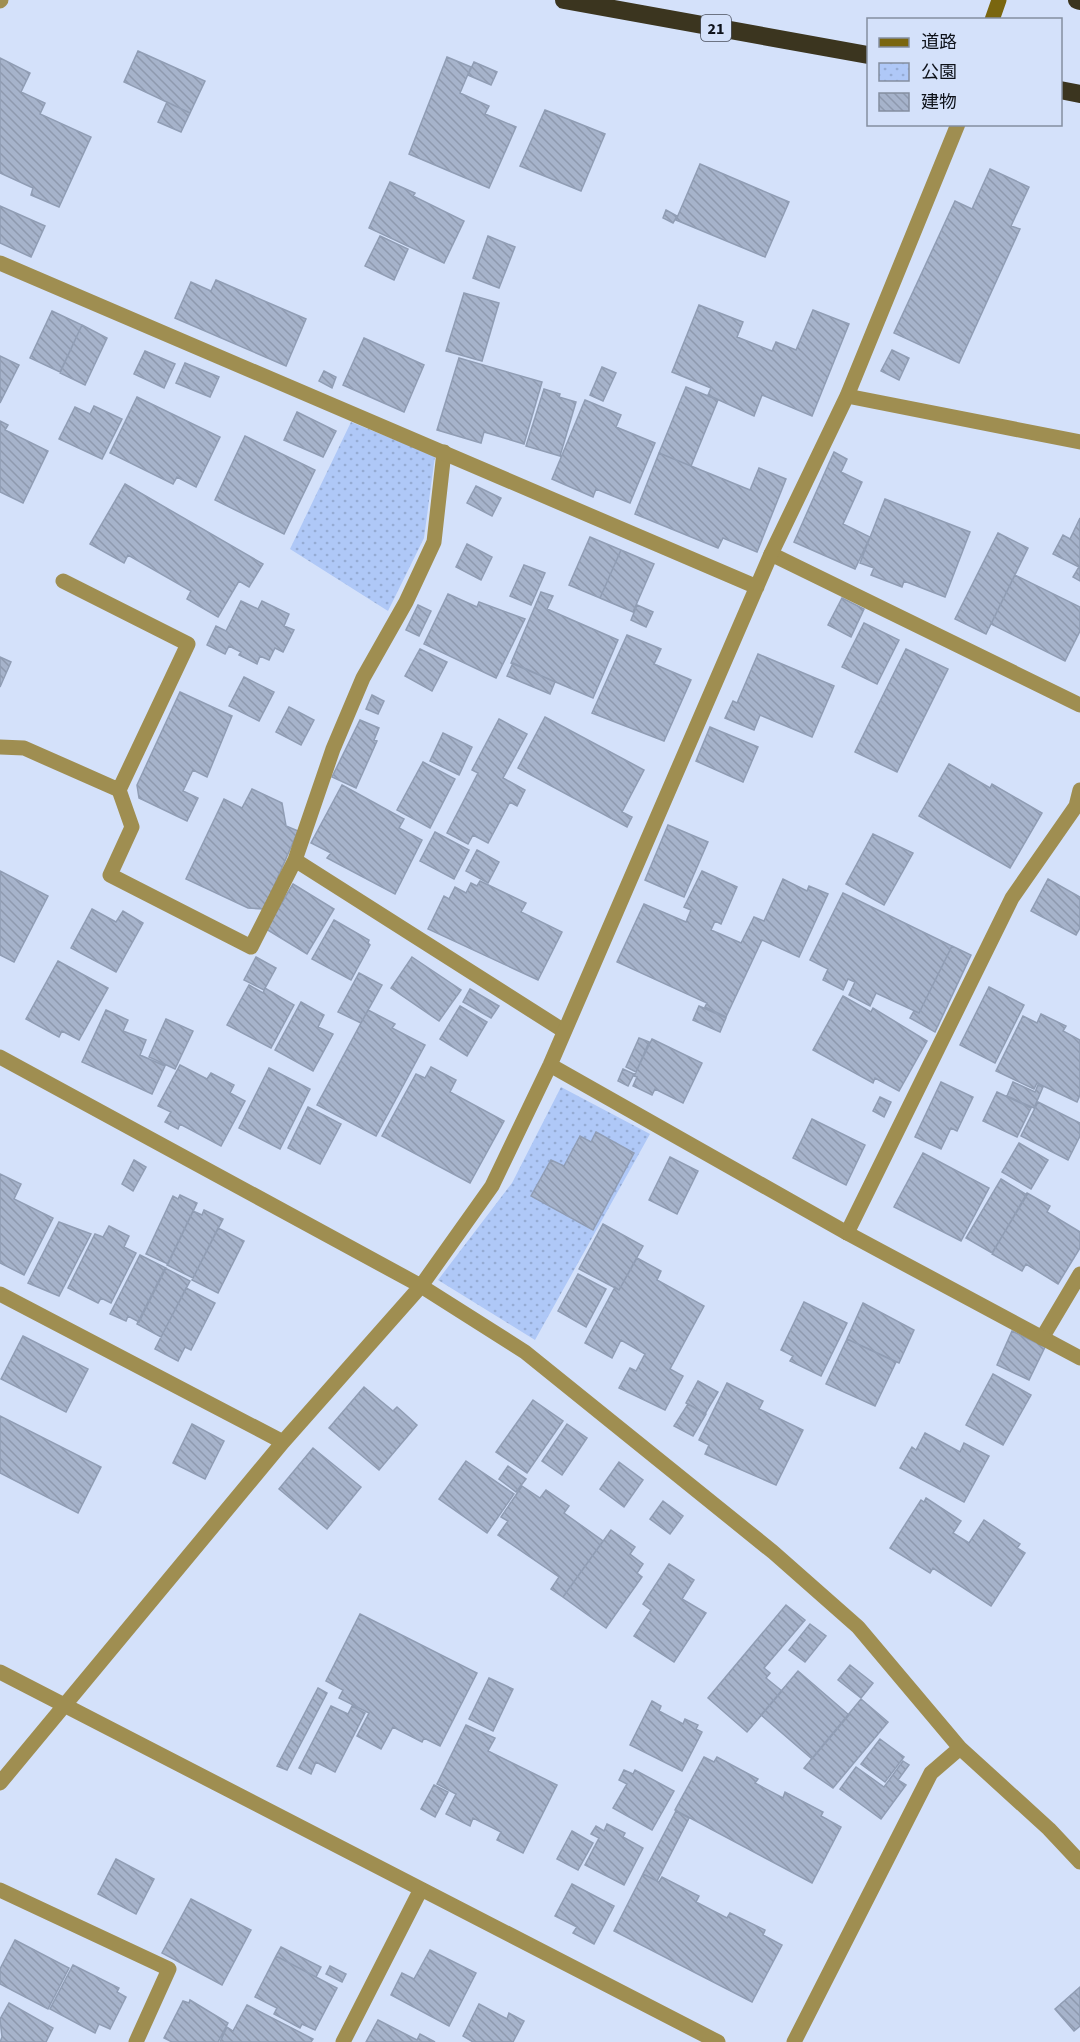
<svg xmlns="http://www.w3.org/2000/svg" width="1080" height="2042" font-family="'Source Sans 3','Noto Sans JP',sans-serif">
<defs>
<pattern id="park-dots" width="8" height="8" patternUnits="userSpaceOnUse" patternTransform="scale(1.5)"><rect width="8" height="8" fill="#afc8f7"/><path d="M2 2h.1M6 6h.1" fill="none" stroke="#95abd3" stroke-width="1.8" stroke-linecap="round"/></pattern>
<pattern id="building-back-hatch" width="6" height="6" patternUnits="userSpaceOnUse" patternTransform="scale(1.5)"><rect width="6" height="6" fill="#a6b3cb"/><path d="M-1 5l2 2M0 0l6 6M5-1l2 2" fill="none" stroke="#8e99ae"/></pattern>
</defs>
<rect width="100%" height="100%" fill="#d4e1fa"/>
<path fill="url(#park-dots)" d="M351,422L435,456L424,538L388,611L290,549Z
M561,1087L650,1134L535,1340L438,1280L512,1183Z"/>
<path fill="url(#building-back-hatch)" stroke="#909db4" stroke-width="1.5" d="M138,51L205,81L190,113L124,82Z
M447,57L471,67L460,93L489,106L485,114L516,127L489,188L409,154Z
M0,58L30,73L21,92L45,103L40,114L91,137L59,207L31,195L33,188L0,173Z
M474,62L497,72L491,85L468,75Z
M167,102L190,113L181,132L158,122Z
M545,110L605,134L581,191L520,166Z
M700,164L789,202L765,257L676,220Z
M990,169L1029,187L1011,226L1020,229L959,363L894,333L955,201L972,209Z
M390,182L415,193L413,196L464,221L444,263L369,228Z
M0,206L45,226L31,257L0,243Z
M666,210L677,216L673,223L663,218Z
M380,236L408,249L394,280L365,266Z
M488,236L515,247L499,288L473,278Z
M216,280L306,319L286,366L175,318L191,282L211,291Z
M464,293L499,303L482,361L446,351Z
M699,305L743,322L737,337L772,351L776,342L796,350L813,310L849,324L812,416L762,395L754,416L708,395L711,388L672,372Z
M52,311L82,325L60,372L30,358Z
M82,325L107,338L85,385L60,373Z
M364,338L424,365L404,412L343,385Z
M892,350L909,358L899,380L881,371Z
M145,351L175,364L164,388L134,374Z
M0,356L19,365L0,403Z
M459,358L542,382L524,444L484,432L481,443L437,430Z
M185,363L219,377L210,397L176,383Z
M602,367L616,373L603,401L590,395Z
M324,371L336,377L332,388L319,381Z
M686,387L718,400L691,466L659,453Z
M544,389L560,394L559,397L576,402L560,456L526,446Z
M137,397L220,437L196,487L177,477L173,484L110,453Z
M585,400L621,415L616,427L655,443L630,503L596,489L593,497L552,479Z
M94,406L122,419L102,459L59,439L75,407L90,414Z
M297,412L336,431L323,457L284,440Z
M0,421L8,425L5,430L48,451L23,503L0,492Z
M245,436L315,470L284,534L215,500Z
M834,452L847,459L841,472L862,482L843,524L870,537L855,569L794,542Z
M659,453L750,490L759,468L786,479L757,552L723,538L718,548L635,514Z
M125,484L263,564L249,587L239,581L218,617L187,599L191,591L128,555L124,563L90,544Z
M476,486L501,498L492,516L467,503Z
M885,499L970,532L945,597L904,581L902,587L871,575L874,568L860,563Z
M1080,518V581L1073,577L1079,567L1053,554L1063,535L1070,539Z
M998,533L1028,548L986,634L955,619Z
M590,537L621,550L600,598L569,585Z
M467,544L492,557L481,580L456,567Z
M621,550L654,564L633,612L600,598Z
M524,565L545,573L531,605L510,596Z
M1015,575L1080,607V631L1065,661L991,624Z
M541,592L553,596L547,609L618,640L593,698L511,663Z
M448,594L477,607L479,602L525,619L496,678L424,644Z
M842,598L864,609L851,637L828,625Z
M241,601L258,609L262,601L289,614L284,626L294,630L283,652L275,648L269,660L260,656L257,664L239,655L241,652L229,646L225,654L207,645L216,626L226,631Z
M418,605L431,611L419,636L406,630Z
M637,605L653,612L646,627L631,620Z
M864,623L899,640L877,684L842,667Z
M627,635L661,649L654,664L691,680L664,741L592,713Z
M420,649L447,662L432,691L405,676Z
M906,649L948,669L897,772L855,752Z
M758,654L834,686L812,737L760,715L754,730L725,718L733,701L737,703Z
M0,657L11,662L0,687Z
M513,663L555,682L550,694L507,676Z
M244,677L274,692L259,721L229,706Z
M180,692L232,716L207,777L193,770L183,791L198,798L187,821L139,798L137,785Z
M372,695L384,701L378,714L366,709Z
M289,707L314,720L301,745L276,732Z
M545,717L644,770L622,812L632,817L627,827L518,768Z
M499,719L527,734L503,778L525,790L517,806L510,802L488,843L473,835L468,844L447,833L478,773L472,770Z
M360,720L379,728L374,740L377,741L356,788L332,777Z
M710,727L758,747L743,782L696,761Z
M443,733L472,747L459,775L430,761Z
M423,762L455,779L430,828L397,810Z
M949,764L990,788L992,784L1042,813L1010,868L919,816Z
M342,785L404,819L399,828L422,840L395,894L327,858L331,853L311,843Z
M252,789L282,803L286,826L298,831L264,909L248,908L186,879L224,799L242,808Z
M668,825L708,842L684,897L645,880Z
M435,832L469,850L454,879L420,861Z
M873,834L913,853L884,905L846,884Z
M477,850L499,862L488,883L466,871Z
M0,871L48,896L14,962L0,955Z
M702,871L737,887L721,924L715,921L711,930L741,943L754,917L764,921L783,879L807,891L809,886L828,894L799,957L762,940L726,1017L705,1007L707,1003L617,962L644,904L686,922L691,910L684,907Z
M1048,879L1080,897V928L1076,935L1031,911Z
M480,881L526,903L521,912L562,932L538,980L428,929L444,896L449,899L455,887L466,893L471,883L477,886Z
M293,884L334,909L307,954L266,929Z
M843,893L952,946L919,1013L876,993L870,1006L849,995L855,982L848,979L843,990L823,980L828,969L810,960Z
M92,909L116,922L123,911L143,923L116,972L71,948Z
M334,920L369,940L368,943L370,945L351,980L312,959Z
M952,946L971,955L935,1032L910,1018L914,1011L919,1013Z
M256,957L276,968L264,990L244,980Z
M412,957L461,990L439,1021L391,988Z
M58,961L108,988L79,1040L62,1031L59,1037L26,1019Z
M359,973L382,985L361,1023L338,1012Z
M249,985L263,993L265,988L294,1005L271,1048L227,1025Z
M989,987L1024,1005L995,1063L960,1045Z
M470,989L499,1006L491,1018L463,1002Z
M843,996L871,1012L873,1008L927,1041L899,1091L875,1078L873,1083L813,1050Z
M301,1002L324,1015L318,1027L333,1034L313,1071L275,1050Z
M460,1006L487,1022L467,1056L440,1039Z
M699,1006L726,1018L720,1032L693,1020Z
M106,1010L128,1020L123,1031L146,1040L140,1055L165,1066L152,1094L82,1062Z
M368,1010L395,1024L392,1028L425,1045L376,1136L317,1105Z
M1041,1014L1066,1026L1063,1031L1080,1040V1095L1077,1102L1037,1083L1034,1089L996,1071L1023,1016L1037,1023Z
M166,1019L193,1031L175,1069L149,1057Z
M639,1038L649,1042L636,1072L626,1067Z
M652,1039L702,1063L683,1103L655,1089L652,1095L633,1086L637,1077L634,1076Z
M180,1065L207,1079L211,1073L234,1085L230,1093L245,1101L221,1146L180,1124L178,1129L165,1122L171,1112L158,1106Z
M431,1067L456,1080L450,1092L504,1121L470,1183L382,1136L416,1074L425,1078Z
M269,1068L310,1089L280,1149L239,1128Z
M623,1069L634,1074L628,1086L618,1081Z
M941,1082L973,1097L957,1131L951,1128L941,1149L915,1137Z
M1013,1082L1035,1092L1038,1085L1043,1087L1034,1108L1007,1096Z
M997,1092L1031,1108L1017,1137L983,1121Z
M880,1097L891,1102L884,1117L873,1111Z
M1038,1102L1080,1123V1136L1068,1160L1021,1136Z
M308,1107L341,1124L320,1164L288,1148Z
M812,1119L865,1145L846,1185L793,1158Z
M596,1132L634,1153L593,1230L531,1196L551,1160L564,1166L580,1136L591,1142Z
M1019,1143L1048,1160L1031,1189L1002,1172Z
M923,1153L989,1188L961,1241L894,1207Z
M670,1157L698,1171L677,1214L649,1200Z
M134,1160L146,1167L133,1191L122,1184Z
M0,1174L21,1184L14,1199L53,1218L24,1275L0,1263Z
M1001,1179L1027,1195L992,1253L966,1238Z
M1027,1193L1050,1206L1047,1212L1080,1232V1248L1058,1284L1026,1264L1022,1271L992,1254Z
M180,1195L197,1203L168,1264L146,1254L173,1196L178,1199Z
M204,1210L223,1219L193,1278L167,1265L193,1211L202,1215Z
M59,1222L91,1234L59,1296L28,1283Z
M603,1224L643,1246L619,1290L579,1269Z
M109,1226L129,1236L124,1247L136,1253L111,1303L101,1298L98,1303L68,1288L95,1234L103,1237Z
M218,1228L244,1241L218,1293L192,1280Z
M140,1255L166,1268L139,1322L128,1316L126,1321L110,1314Z
M637,1258L661,1271L657,1280L704,1306L670,1369L683,1376L665,1410L619,1388L630,1368L636,1371L645,1354L621,1340L612,1358L585,1343L615,1287L619,1290Z
M165,1268L190,1281L161,1337L137,1324Z
M578,1274L606,1289L586,1327L558,1311Z
M186,1288L215,1303L191,1350L185,1347L178,1361L155,1349Z
M804,1302L847,1323L821,1376L790,1361L793,1356L781,1350Z
M863,1303L914,1330L899,1363L847,1339Z
M1012,1331L1045,1347L1029,1380L997,1365Z
M23,1336L88,1369L66,1412L1,1379Z
M847,1339L896,1362L875,1406L826,1384Z
M993,1374L1031,1395L1003,1445L966,1425Z
M698,1381L718,1392L705,1414L686,1403Z
M727,1383L763,1401L759,1409L803,1430L776,1485L705,1454L709,1445L699,1440Z
M364,1387L393,1411L397,1407L417,1425L379,1470L329,1428Z
M533,1400L563,1421L527,1473L496,1452Z
M688,1404L706,1414L693,1436L674,1426Z
M0,1416L101,1467L78,1513L0,1473Z
M192,1424L224,1441L205,1479L173,1463Z
M567,1424L587,1438L562,1475L542,1461Z
M925,1433L960,1452L964,1443L989,1456L964,1502L900,1468L912,1447L916,1450Z
M313,1448L361,1487L327,1529L279,1489Z
M466,1461L514,1494L487,1533L439,1499Z
M619,1462L643,1480L624,1507L600,1489Z
M508,1466L526,1479L516,1492L499,1479Z
M522,1486L540,1498L546,1490L569,1506L564,1513L603,1541L563,1597L551,1589L559,1577L498,1535L508,1521L501,1517Z
M926,1498L961,1521L953,1533L969,1543L984,1520L1020,1544L1017,1548L1025,1553L991,1606L933,1568L930,1573L890,1548L921,1500L924,1502Z
M663,1501L683,1516L670,1534L650,1519Z
M611,1530L635,1547L630,1554L643,1564L637,1573L642,1577L606,1628L563,1597Z
M669,1564L694,1580L682,1599L706,1613L674,1662L634,1636L651,1610L643,1604Z
M786,1605L805,1620L764,1668L770,1673L766,1678L782,1691L747,1732L708,1698Z
M360,1614L477,1673L440,1746L424,1738L422,1742L393,1727L381,1749L357,1736L369,1713L339,1698L343,1690L326,1681Z
M810,1624L826,1636L805,1662L789,1650Z
M850,1665L873,1683L861,1698L838,1680Z
M798,1671L849,1715L812,1759L761,1715Z
M489,1678L513,1689L493,1731L469,1719Z
M318,1688L327,1693L287,1770L277,1766Z
M861,1699L888,1722L833,1788L804,1768Z
M652,1701L661,1706L659,1711L683,1724L685,1719L698,1725L696,1729L702,1732L682,1771L630,1745Z
M331,1706L348,1714L352,1706L365,1713L335,1772L316,1762L311,1774L299,1768Z
M466,1725L495,1738L488,1751L557,1785L523,1853L497,1840L501,1832L473,1818L470,1826L446,1814L456,1794L437,1784Z
M880,1739L904,1757L885,1782L861,1764Z
M704,1757L714,1762L717,1757L758,1779L755,1783L783,1798L785,1792L823,1812L821,1816L841,1827L812,1883L675,1810Z
M903,1761L909,1765L898,1780L906,1785L881,1819L840,1789L856,1767L884,1787Z
M624,1770L633,1774L635,1770L674,1791L652,1830L613,1808L627,1784L619,1780Z
M434,1785L448,1792L435,1817L421,1809Z
M676,1811L689,1818L657,1881L643,1874Z
M607,1824L625,1833L623,1837L643,1848L624,1885L585,1865L599,1838L591,1834L596,1826L604,1831Z
M572,1831L593,1843L578,1870L557,1859Z
M116,1859L154,1879L136,1914L98,1894Z
M643,1874L659,1882L662,1877L699,1896L696,1902L727,1918L730,1913L765,1930L763,1935L782,1945L752,2002L614,1931Z
M572,1884L614,1906L594,1944L573,1933L577,1927L555,1916Z
M191,1899L251,1930L222,1985L162,1953Z
M15,1940L69,1968L48,2009L0,1984V1969Z
M281,1947L321,1967L316,1977L276,1956Z
M430,1950L476,1973L449,2026L391,1995L402,1973L414,1979Z
M276,1956L337,1988L315,2030L302,2024L300,2028L274,2014L277,2008L255,1997Z
M73,1965L119,1988L117,1992L126,1997L110,2029L99,2024L95,2033L50,2009Z
M330,1966L346,1974L342,1982L326,1974Z
M1080,1987V2026L1074,2031L1055,2009Z
M190,2000L228,2023L218,2042H172L164,2038L183,2001L189,2003Z
M9,2003L53,2028L46,2042H0L2,2037L0,2019Z
M479,2004L507,2019L509,2013L524,2021L513,2042H473L463,2036Z
M247,2005L313,2039L311,2042H220L227,2027L233,2031Z
M378,2020L417,2040L420,2034L435,2042H366Z"/>
<g fill="none" stroke-linecap="round" stroke-linejoin="round">
<path stroke="#9f8e51" stroke-width="15" d="M444,452L434,542L406,602L363,678L333,749L295,860L564,1031
M771,554L1080,705
M63,581L188,644L119,790L132,827L110,875L251,947L295,860
M0,747L24,748L119,790
M847,1233L1012,898L1076,806L1080,790
M1042,1338L1080,1274"/>
<path stroke="#9f8e51" stroke-width="15" d="M0,1L1,0
M0,263L757,587
M847,396L1080,442
M0,1057L421,1286L525,1352L773,1552L858,1627L960,1748L1049,1829L1080,1862
M550,1065L847,1233L1080,1358
M0,1294L283,1442
M0,1672L718,2042
M0,1783L283,1442L421,1286L492,1186L550,1065L771,554L847,396L958,124
M0,1890L169,1969L136,2042
M343,2042L420,1891
M794,2042L931,1773L960,1748"/>
<path stroke="#7a660f" stroke-width="15" d="M992,20L999,0"/>
<path stroke="#3b351f" stroke-width="18" d="M564,0L868,55
M1077,0L1080,1
M1060,90L1080,94"/>
</g>
<g text-anchor="middle" stroke-width="4.5" stroke-linejoin="round" paint-order="stroke">
<rect fill="#d4e1fa" stroke="#494f5c" stroke-width="1.5" x="701" y="15" width="30" height="26" rx="4.5"/>
<g font-size="16" font-weight="bold" fill="#0d1119">
<text x="716" y="34">21</text>
</g>
</g>
<rect x="867" y="18" width="195" height="108" fill="#d4e1fa" stroke="#848ea0" stroke-width="1.5"/>
<rect x="879" y="38" width="30" height="9" fill="#7a660f" stroke="#848ea0" stroke-width="1.5"/>
<text x="921" y="48" font-size="18" fill="#0d1119">道路</text>
<rect x="879" y="63" width="30" height="18" fill="url(#park-dots)" stroke="#848ea0" stroke-width="1.5"/>
<text x="921" y="78" font-size="18" fill="#0d1119">公園</text>
<rect x="879" y="93" width="30" height="18" fill="url(#building-back-hatch)" stroke="#848ea0" stroke-width="1.5"/>
<text x="921" y="108" font-size="18" fill="#0d1119">建物</text>
</svg>
